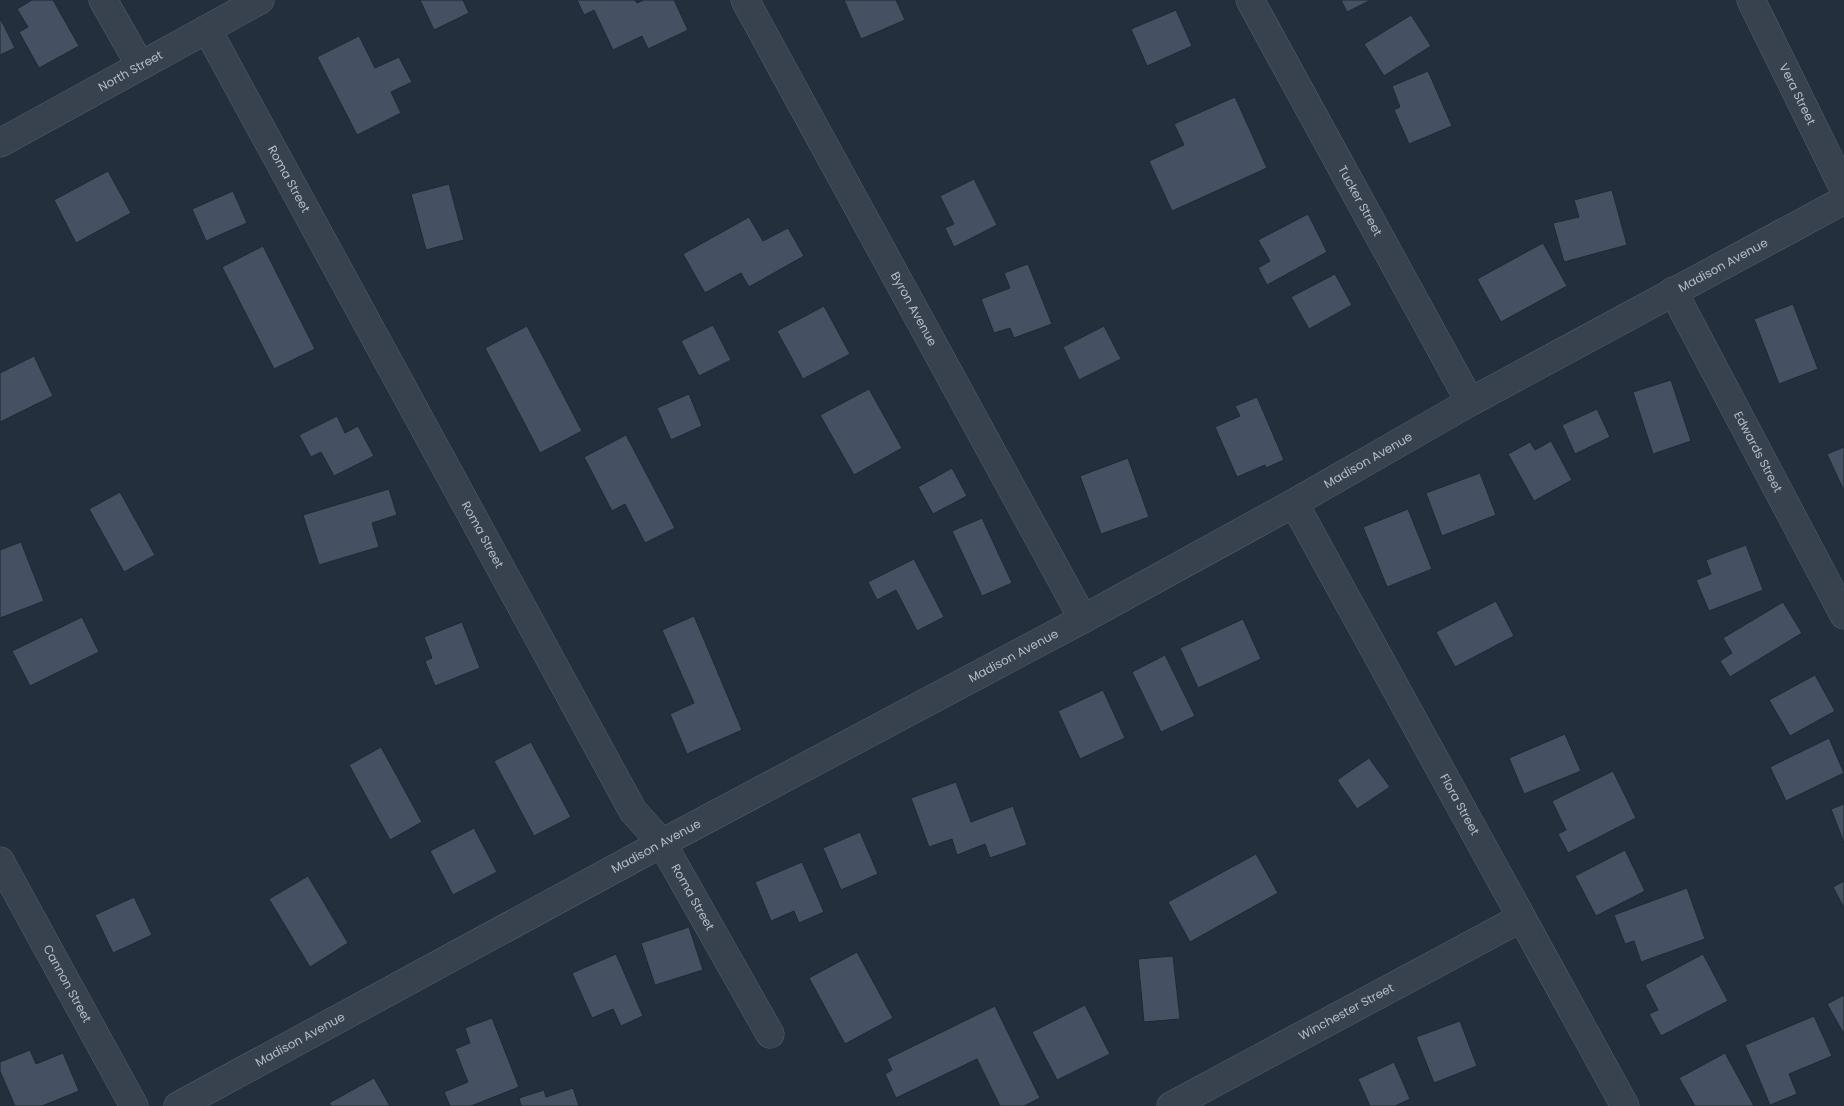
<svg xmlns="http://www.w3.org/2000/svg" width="1844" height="1106" font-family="Poppins,sans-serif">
<rect width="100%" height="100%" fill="#242f3e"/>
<path fill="#455162" stroke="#1f2835" d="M32,0H53L79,46L39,68L19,32L28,27L17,9Z
M420,0H463L469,13L434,30Z
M577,0H635L637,3L644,0H674L688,30L648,49L642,36L613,50L594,10L584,15Z
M844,0H896L905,20L861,39Z
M1341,0H1371L1347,12Z
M1176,10L1192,46L1147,66L1131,29Z
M1411,15L1431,46L1384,76L1364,44Z
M0,18L15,48L0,55Z
M359,36L375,68L399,57L412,82L391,92L401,113L357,135L317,57Z
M1428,71L1452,126L1409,144L1394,110L1400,107L1392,86Z
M1235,97L1267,168L1172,211L1149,161L1184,145L1174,124Z
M108,171L131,213L76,243L54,200Z
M974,179L997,225L954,247L945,228L954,224L940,196Z
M449,184L464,240L426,250L411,194Z
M1612,190L1627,245L1564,262L1553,223L1579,217L1574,200Z
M233,191L247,223L206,241L192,209Z
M1308,214L1327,252L1267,285L1258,268L1270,261L1258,240Z
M749,217L763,241L788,228L804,256L749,287L741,273L705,293L683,254Z
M1543,243L1567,286L1501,322L1477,279Z
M263,246L315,349L274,369L222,267Z
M1028,264L1052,324L1014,338L1010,328L994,333L981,299L1010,288L1004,273Z
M1335,274L1352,305L1309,329L1291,297Z
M1793,304L1818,369L1779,384L1754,319Z
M824,306L850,354L803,379L777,331Z
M713,325L731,360L699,376L681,341Z
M527,326L582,431L540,453L485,348Z
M1104,326L1121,359L1079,380L1063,347Z
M34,356L53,396L0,422V373Z
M1671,380L1691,441L1653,454L1633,392Z
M869,389L902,448L854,475L820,415Z
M689,394L702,426L671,440L657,408Z
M1257,397L1284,460L1266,468L1265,465L1237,477L1215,427L1240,416L1235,406Z
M1597,409L1610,437L1575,454L1562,425Z
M337,416L345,433L358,426L374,456L334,476L321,452L311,457L299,435Z
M626,435L675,528L645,543L625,504L612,511L584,457Z
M1551,441L1572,480L1534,501L1508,454L1530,442L1535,450Z
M1844,447V491L1827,454Z
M1128,458L1149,517L1101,534L1080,476Z
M952,468L967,496L933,514L918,487Z
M1480,473L1496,515L1442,536L1426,493Z
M389,489L397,515L372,523L379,547L319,565L303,515Z
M120,492L155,555L124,572L89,509Z
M1408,509L1432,569L1387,587L1363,527Z
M982,518L1012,583L982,596L952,531Z
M21,542L44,601L0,618V550Z
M1746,545L1763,590L1709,611L1696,580L1711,574L1706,560Z
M914,559L944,617L917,631L896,590L877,600L868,582Z
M1496,601L1514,636L1455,667L1436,632Z
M1783,602L1802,633L1730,677L1720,661L1732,653L1723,638Z
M694,616L742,730L687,754L670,714L694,703L662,630Z
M82,617L99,652L30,686L12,651Z
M1243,619L1261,659L1198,688L1180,648Z
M462,622L480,668L435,686L425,661L432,658L424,637Z
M1165,655L1195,716L1161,732L1132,672Z
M1815,675L1835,711L1790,736L1769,700Z
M1103,690L1125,738L1080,759L1058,711Z
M1565,734L1581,771L1524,794L1509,758Z
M1829,738L1844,773L1786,801L1770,767Z
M531,742L571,817L534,836L494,761Z
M381,747L422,822L390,840L349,765Z
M1369,758L1390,787L1357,809L1337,780Z
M1613,771L1636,818L1568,853L1558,834L1566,830L1552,801Z
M956,782L971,822L1013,806L1027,845L990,858L985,844L957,855L952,839L929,847L911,798Z
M1844,804V843L1831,809Z
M474,828L497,872L453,895L430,851Z
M860,832L878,874L841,890L823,848Z
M1625,850L1645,891L1596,916L1575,876Z
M1256,854L1278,893L1190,942L1168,902Z
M802,862L824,912L799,923L794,911L771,921L755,882Z
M308,876L348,943L310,967L269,899Z
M1844,881V908L1833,887Z
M1687,888L1705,939L1641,962L1634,941L1625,944L1614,915Z
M134,897L152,935L113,953L95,915Z
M689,927L703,970L655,985L641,943Z
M857,952L893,1018L845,1044L809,978Z
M616,954L643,1016L621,1026L613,1009L592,1018L572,973Z
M1703,954L1728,1001L1661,1036L1649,1014L1658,1010L1645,985Z
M1173,956L1180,1019L1144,1022L1138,959Z
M1844,995V1034L1827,1004Z
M1085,1005L1110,1054L1057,1080L1032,1032Z
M995,1006L1040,1098L1024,1106H1000L977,1059L896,1098L885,1074L892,1070L887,1059Z
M1814,1016L1832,1056L1789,1074L1797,1094L1770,1105L1745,1045Z
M492,1018L519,1087L471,1106H450L444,1092L468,1082L455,1049L470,1043L465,1028Z
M1460,1021L1477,1066L1434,1083L1416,1037Z
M30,1050L36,1064L63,1053L79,1091L42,1106H15L0,1071V1062Z
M1725,1053L1754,1106H1695L1679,1078Z
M1394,1062L1410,1099L1395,1106H1370L1358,1079Z
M374,1078L390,1106H331L329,1103Z
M573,1088L579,1106H521L519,1098L544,1090L546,1097Z"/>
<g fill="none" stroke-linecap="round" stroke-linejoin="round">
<g stroke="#565f6c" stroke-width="29">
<g id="minor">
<path d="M103,0L140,65"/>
<path id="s1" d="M745,0L1083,619"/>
<path id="s2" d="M1250,0L1470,402"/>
<path id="s3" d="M1751,0L1844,189"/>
<path id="s4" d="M207,29L633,811L662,843L770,1034"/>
<path id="s5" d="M0,143L260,0"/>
<path id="s6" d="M1673,291L1844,615"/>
<path id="s7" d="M1294,503L1625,1106"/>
<path id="s8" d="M0,861L134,1106"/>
<path id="s9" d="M178,1106L662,843L1083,619L1294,503L1470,402L1844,200"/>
<path id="s10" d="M1171,1106L1521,918"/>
</g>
</g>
<use href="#minor" stroke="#38414e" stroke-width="28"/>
</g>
<g text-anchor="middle" stroke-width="4.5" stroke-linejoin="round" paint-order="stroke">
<g font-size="12" fill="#b4bcc9" stroke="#1d2633">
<text dy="4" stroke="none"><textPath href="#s5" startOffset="149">North Street</textPath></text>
<text dy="4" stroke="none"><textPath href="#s3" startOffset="105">Vera Street</textPath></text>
<text dy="4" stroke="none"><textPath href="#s4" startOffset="171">Roma Street</textPath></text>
<text dy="4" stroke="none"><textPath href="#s2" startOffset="229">Tucker Street</textPath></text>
<text dy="4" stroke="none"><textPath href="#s9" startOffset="1759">Madison Avenue</textPath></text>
<text dy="4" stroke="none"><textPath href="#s1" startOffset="352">Byron Avenue</textPath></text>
<text dy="4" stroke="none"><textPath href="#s6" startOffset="182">Edwards Street</textPath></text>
<text dy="4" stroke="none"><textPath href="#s9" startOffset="1354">Madison Avenue</textPath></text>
<text dy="4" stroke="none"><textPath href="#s4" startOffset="576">Roma Street</textPath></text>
<text dy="4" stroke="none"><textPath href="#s9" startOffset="949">Madison Avenue</textPath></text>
<text dy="4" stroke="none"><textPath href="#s7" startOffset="344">Flora Street</textPath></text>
<text dy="4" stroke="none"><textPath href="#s9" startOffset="544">Madison Avenue</textPath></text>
<text dy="4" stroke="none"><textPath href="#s4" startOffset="996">Roma Street</textPath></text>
<text dy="4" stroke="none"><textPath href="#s8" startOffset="140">Cannon Street</textPath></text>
<text dy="4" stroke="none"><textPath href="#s10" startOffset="199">Winchester Street</textPath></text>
<text dy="4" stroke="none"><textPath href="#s9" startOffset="139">Madison Avenue</textPath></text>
</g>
</g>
</svg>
